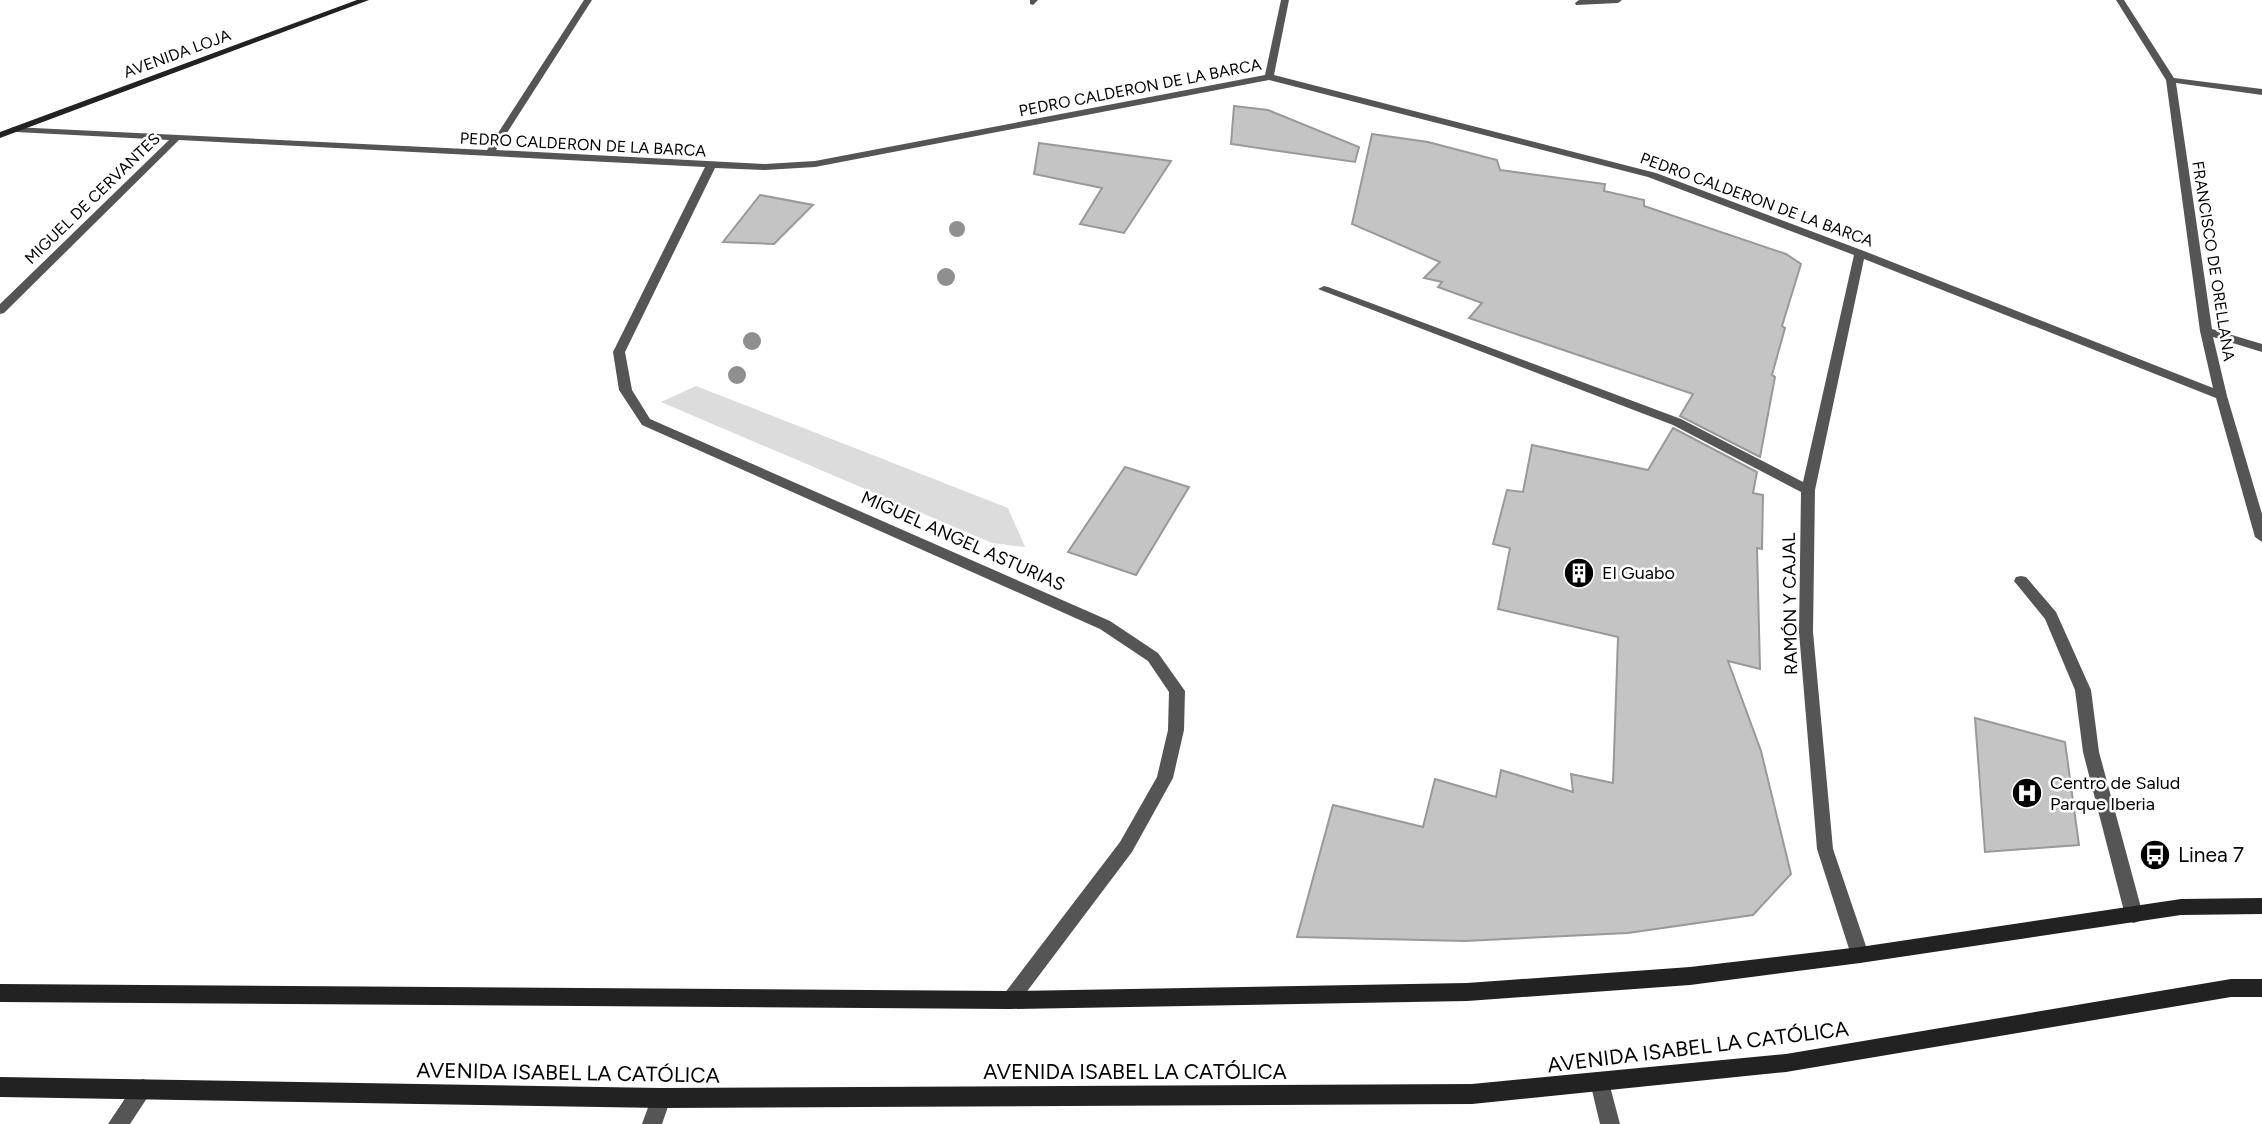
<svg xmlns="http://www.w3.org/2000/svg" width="2262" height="1124" font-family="Figtree,sans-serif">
<rect width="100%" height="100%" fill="#fff"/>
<path fill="#dcdcdc" d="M696,386L1008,508L1025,547L992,543L661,402Z"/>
<path fill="#c4c4c4" stroke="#999" stroke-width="2" d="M1234,106L1268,110L1359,147L1355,162L1231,144Z
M1372,134L1428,142L1497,160L1500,170L1605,184L1604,191L1644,200V206L1786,254L1801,264L1782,326L1785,328L1772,375L1775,377L1760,457L1680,416L1693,394L1469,318L1482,303L1438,287L1442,282L1424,278L1440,262L1352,224Z
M1039,143L1171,161L1124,233L1080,224L1102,188L1034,174Z
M760,195L813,205L774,244L723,242Z
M1673,428L1757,472L1753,493L1763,495L1762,549L1757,548L1760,669L1728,661L1761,751L1791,874L1753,915L1628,933L1465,941L1297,937L1333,805L1423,827L1435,779L1496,797L1501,770L1573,792L1571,774L1613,783L1618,637L1498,609L1510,548L1493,544L1507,490L1523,492L1532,445L1648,470Z
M1125,467L1189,487L1136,575L1068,552Z
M1975,718L2065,742L2079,845L1985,852Z"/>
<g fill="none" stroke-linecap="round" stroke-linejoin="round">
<path fill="#555" fill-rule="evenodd" d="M2021,576L2026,577L2056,612L2091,690L2099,752L2143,915L2140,921L2134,923L2128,921L2125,915L2083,752L2075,690L2045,619L2014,581L2016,577Z
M1600,1072L1607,1075L1620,1124H1600L1590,1082L1593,1075Z"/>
<path fill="#555" fill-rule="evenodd" d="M584,0H592L496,150L765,164L815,161L1265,75L1281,0H1289L1274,75L1656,173L1864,251L2213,388L2200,331L2166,80L2116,0H2124L2174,78L2262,89V95L2176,83L2212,329L2262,344V352L2213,337L2227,396L2262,514V542L2255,537L2216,398L1864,259L1815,490L1813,632L1833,849L1869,955L1866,961L1860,963L1854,961L1851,955L1817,849L1799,632L1801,492L1673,425L1318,289L1324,286L1328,287L1681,419L1803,482L1854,255L1648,177L1269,80L815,167L765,170L715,168L625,352L632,390L650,419L1110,621L1158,653L1185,691L1184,730L1173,778L1132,852L1016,1006L1010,1009L1004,1006L1001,1000L1004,994L1120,842L1157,777L1168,730L1169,692L1148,661L1100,629L642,425L619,390L613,352L705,167L179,140L4,313L0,314V304L169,140L16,132L11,129L13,127L487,150Z
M1030,0H1038L1033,5L1030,4Z
M1579,0H1622L1618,3L1576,5L1575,3Z
M143,1079L150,1082L153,1089L130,1124H108L136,1082Z
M661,1088L668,1091L671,1098L662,1124H642L654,1091Z"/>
<path fill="#222" fill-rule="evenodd" d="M357,0H369L0,138V132Z
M2262,898V914L2181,915L1860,963L1690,985L1467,1001L1010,1009L0,1002V984L1010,991L1467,983L1690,967L1860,947L2181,899Z
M2231,979H2262V997H2231L1786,1072L1472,1104L661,1108L0,1097V1077L661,1088L1472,1084L1786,1054Z"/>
</g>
<g fill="#8f8f8f">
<circle cx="957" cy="229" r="8"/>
<circle cx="946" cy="277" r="9"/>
<circle cx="752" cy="341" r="9"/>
<circle cx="737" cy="375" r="9"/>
</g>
<defs>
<g id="building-disc" transform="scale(1.575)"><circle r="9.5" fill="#000" stroke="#fff"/><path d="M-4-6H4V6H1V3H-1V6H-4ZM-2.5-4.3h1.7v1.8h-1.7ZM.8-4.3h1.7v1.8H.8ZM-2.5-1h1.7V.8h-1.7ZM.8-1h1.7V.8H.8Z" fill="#fff"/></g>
<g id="hospital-disc" transform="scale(1.575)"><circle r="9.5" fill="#000" stroke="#fff"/><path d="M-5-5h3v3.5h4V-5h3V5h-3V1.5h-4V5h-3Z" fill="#fff"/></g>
<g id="bus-disc" transform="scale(1.575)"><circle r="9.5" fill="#000" stroke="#fff"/><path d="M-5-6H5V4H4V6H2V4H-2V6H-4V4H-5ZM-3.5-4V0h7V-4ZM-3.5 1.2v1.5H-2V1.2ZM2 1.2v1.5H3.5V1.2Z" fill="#fff"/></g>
</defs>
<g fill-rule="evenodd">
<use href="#building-disc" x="1579" y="573"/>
<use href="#hospital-disc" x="2027" y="793"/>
<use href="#bus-disc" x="2155" y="855"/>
</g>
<g text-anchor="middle" stroke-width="5" stroke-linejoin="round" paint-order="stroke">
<g font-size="16" fill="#000" stroke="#fff">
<text transform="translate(177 53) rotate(-20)" y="6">AVENIDA LOJA</text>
<text transform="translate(1140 87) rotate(-11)" y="6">PEDRO CALDERON DE LA BARCA</text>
<text transform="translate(583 144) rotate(3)" y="6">PEDRO CALDERON DE LA BARCA</text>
<text transform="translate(92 198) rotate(-44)" y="6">MIGUEL DE CERVANTES</text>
<text transform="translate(1757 199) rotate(20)" y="6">PEDRO CALDERON DE LA BARCA</text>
<text transform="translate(2214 261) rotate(81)" y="6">FRANCISCO DE ORELLANA</text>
</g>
<g font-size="18" fill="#000" stroke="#fff">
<text transform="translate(963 541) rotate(24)" y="6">MIGUEL ANGEL ASTURIAS</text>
<text transform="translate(1790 604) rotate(-91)" y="6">RAMÓN Y CAJAL</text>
</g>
<g font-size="18" fill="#000" stroke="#fff" text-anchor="start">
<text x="1602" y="579">El Guabo</text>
<text x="2050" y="789">Centro de Salud<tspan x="2050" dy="21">Parque Iberia</tspan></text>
</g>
<g font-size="21" fill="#000" stroke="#fff" text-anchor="start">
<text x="2178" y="862">Linea 7</text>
</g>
<g font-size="21" fill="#000" stroke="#fff">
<text transform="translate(1698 1047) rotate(-7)" y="7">AVENIDA ISABEL LA CATÓLICA</text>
<text x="1135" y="1079">AVENIDA ISABEL LA CATÓLICA</text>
<text transform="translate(568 1073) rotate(1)" y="7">AVENIDA ISABEL LA CATÓLICA</text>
</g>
</g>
</svg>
